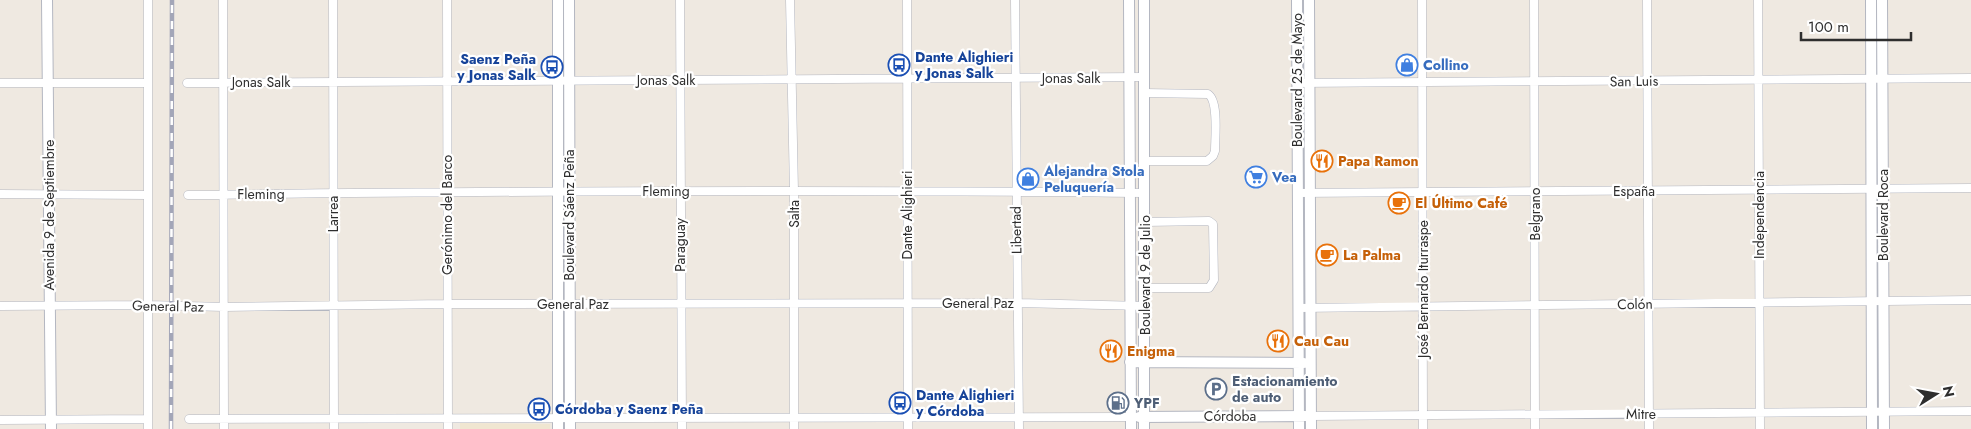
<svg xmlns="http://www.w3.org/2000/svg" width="1971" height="429" font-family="Jost,sans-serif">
<rect width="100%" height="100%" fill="#efe9e1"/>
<path fill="#f0e6d1" d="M460,423L550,424V429H460Z"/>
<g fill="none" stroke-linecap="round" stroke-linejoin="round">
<g stroke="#b4b7c1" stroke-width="9">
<path id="street" d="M148,0V429
M223,0L224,429
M333,0L334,429
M447,0L448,429
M680,0L682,429
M790,0L794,191V429
M907,0L908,429
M1015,0L1019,429
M1422,0L1423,429
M1534,0L1535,429
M1647,0L1649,429
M1758,0L1760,429
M0,83H148
M187,83L1144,77
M1297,83L1971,78
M1144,93L1208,94C1219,101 1215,137 1215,151L1213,156L1207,161H1144
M1298,193L1971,188
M0,194L148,195
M188,195C507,191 825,189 1144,193
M1144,222L1209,221L1213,224L1214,280L1209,288H1145
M0,306L148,305L224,307L447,304L1018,303L1145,306
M1298,308L1971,300
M1311,416L1971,411
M189,419L1131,417
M0,420L148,419"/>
</g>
<g stroke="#b4b7c1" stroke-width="12">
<path id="secondary" d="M47,0L51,429
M569,0L570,429
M1129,0L1131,429
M1144,0V429
M1297,0L1299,429
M1309,0L1311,429
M1871,0L1872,429
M1882,0L1884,429
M1130,362L1304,363
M1139,417L1305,416
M558,429V0"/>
</g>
<use href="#street" stroke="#fff" stroke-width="8"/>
<use href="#secondary" stroke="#fff" stroke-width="10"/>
<g stroke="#a3a6b8" stroke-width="4.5">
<path id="rail" d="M171,429L172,0"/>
</g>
<use href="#rail" stroke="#fff" stroke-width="2.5" stroke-dasharray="8" stroke-linecap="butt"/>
</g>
<defs>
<g id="bus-ring" transform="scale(1.125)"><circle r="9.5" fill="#fff" stroke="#1a4fb4" stroke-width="1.5"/><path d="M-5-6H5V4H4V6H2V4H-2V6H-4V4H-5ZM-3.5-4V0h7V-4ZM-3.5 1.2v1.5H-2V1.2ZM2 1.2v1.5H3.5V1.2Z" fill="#1a4fb4"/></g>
<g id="shop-ring" transform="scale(1.125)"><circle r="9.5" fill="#fff" stroke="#3f7fe0" stroke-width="1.5"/><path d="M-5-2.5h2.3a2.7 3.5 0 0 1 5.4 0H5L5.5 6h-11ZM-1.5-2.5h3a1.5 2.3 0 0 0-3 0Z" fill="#3f7fe0"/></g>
<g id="restaurant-ring" transform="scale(1.125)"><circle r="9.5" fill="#fff" stroke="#e8710a" stroke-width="1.5"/><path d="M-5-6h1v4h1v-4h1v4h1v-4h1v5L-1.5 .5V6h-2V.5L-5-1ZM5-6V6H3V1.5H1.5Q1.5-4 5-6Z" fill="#e8710a"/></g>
<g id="supermarket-ring" transform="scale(1.125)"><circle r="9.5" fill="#fff" stroke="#3f7fe0" stroke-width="1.5"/><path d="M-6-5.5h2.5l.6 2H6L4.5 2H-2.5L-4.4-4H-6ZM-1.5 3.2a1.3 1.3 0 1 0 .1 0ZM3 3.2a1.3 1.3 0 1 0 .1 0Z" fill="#3f7fe0"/></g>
<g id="cafe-ring" transform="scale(1.125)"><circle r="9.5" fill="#fff" stroke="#e8710a" stroke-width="1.5"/><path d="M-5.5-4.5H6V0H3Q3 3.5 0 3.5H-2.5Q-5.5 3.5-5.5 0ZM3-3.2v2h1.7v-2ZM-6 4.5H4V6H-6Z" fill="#e8710a"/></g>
<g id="parking-ring" transform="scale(1.125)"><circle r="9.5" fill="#fff" stroke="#5c6f8a" stroke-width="1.5"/><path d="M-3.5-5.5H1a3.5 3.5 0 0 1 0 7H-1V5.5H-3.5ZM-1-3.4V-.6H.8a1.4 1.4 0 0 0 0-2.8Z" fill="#5c6f8a"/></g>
<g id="fuel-ring" transform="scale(1.125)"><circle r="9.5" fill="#fff" stroke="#5c6f8a" stroke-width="1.5"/><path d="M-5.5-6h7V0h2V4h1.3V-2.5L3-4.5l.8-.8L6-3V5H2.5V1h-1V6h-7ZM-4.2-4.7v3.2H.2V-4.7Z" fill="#5c6f8a"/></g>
</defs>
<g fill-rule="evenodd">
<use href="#bus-ring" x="899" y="65"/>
<use href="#shop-ring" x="1407" y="65"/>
<use href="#bus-ring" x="552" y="67"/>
<use href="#restaurant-ring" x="1322" y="161"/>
<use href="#supermarket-ring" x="1256" y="177"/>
<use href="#shop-ring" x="1028" y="179"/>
<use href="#cafe-ring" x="1399" y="203"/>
<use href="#cafe-ring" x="1327" y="255"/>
<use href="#restaurant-ring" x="1278" y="341"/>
<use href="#restaurant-ring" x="1111" y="351"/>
<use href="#parking-ring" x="1216" y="389"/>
<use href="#bus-ring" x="900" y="403"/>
<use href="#fuel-ring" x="1118" y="403"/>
<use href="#bus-ring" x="539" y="409"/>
</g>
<g text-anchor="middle" stroke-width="4.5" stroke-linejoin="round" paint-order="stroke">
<g font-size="14" font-weight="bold" fill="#164399" stroke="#fff" text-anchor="start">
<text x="915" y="62">Dante Alighieri<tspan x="915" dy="16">y Jonas Salk</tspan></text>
<text x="536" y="64" text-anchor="end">Saenz Peña<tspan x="536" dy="16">y Jonas Salk</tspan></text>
<text x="916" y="400">Dante Alighieri<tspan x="916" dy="16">y Córdoba</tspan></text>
<text x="555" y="414">Córdoba y Saenz Peña</text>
</g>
<g font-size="14" font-weight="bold" fill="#366cbe" stroke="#fff" text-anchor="start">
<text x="1423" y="70">Collino</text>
<text x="1044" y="176">Alejandra Stola<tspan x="1044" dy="16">Peluquería</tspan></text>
<text x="1272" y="182">Vea</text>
</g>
<g font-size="14" fill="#2e2e2e" stroke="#fff">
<text x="1071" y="83">Jonas Salk</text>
<text x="666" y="85">Jonas Salk</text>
<text transform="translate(1297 80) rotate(-90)" y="5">Boulevard 25 de Mayo</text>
<text transform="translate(1634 81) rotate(-1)" y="5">San Luis</text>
<text x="261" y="87">Jonas Salk</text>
<text x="666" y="196">Fleming</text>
<text x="1634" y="196">España</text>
<text x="261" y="199">Fleming</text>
<text transform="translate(333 214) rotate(-90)" y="5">Larrea</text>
<text transform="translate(794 214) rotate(-90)" y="5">Salta</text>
<text transform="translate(1535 214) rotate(-90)" y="5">Belgrano</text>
<text transform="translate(49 215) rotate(-90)" y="5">Avenida 9 de Septiembre</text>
<text transform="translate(447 215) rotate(-90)" y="5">Gerónimo del Barco</text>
<text transform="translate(569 215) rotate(-90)" y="5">Boulevard Sáenz Peña</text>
<text transform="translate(907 215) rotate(-90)" y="5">Dante Alighieri</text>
<text transform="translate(1759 215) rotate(-90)" y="5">Independencia</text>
<text transform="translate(1883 215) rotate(-90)" y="5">Boulevard Roca</text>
<text transform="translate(1016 230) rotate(-91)" y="5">Libertad</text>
<text transform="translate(680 245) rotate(-90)" y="5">Paraguay</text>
<text transform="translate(1145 275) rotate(-90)" y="5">Boulevard 9 de Julio</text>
<text transform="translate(1423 289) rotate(-90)" y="5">José Bernardo Iturraspe</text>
<text x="978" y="308">General Paz</text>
<text x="573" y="309">General Paz</text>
<text transform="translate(1635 304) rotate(-1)" y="5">Colón</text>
<text transform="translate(168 306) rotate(1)" y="5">General Paz</text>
<text x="1641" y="419">Mitre</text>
<text x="1230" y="421">Córdoba</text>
</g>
<g font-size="14" font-weight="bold" fill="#c56008" stroke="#fff" text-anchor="start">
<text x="1338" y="166">Papa Ramon</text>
<text x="1415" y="208">El Último Café</text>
<text x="1343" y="260">La Palma</text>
<text x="1294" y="346">Cau Cau</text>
<text x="1127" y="356">Enigma</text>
</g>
<g font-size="14" font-weight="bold" fill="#4e5e75" stroke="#fff" text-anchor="start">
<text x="1232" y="386">Estacionamiento<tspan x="1232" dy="16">de auto</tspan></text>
<text x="1134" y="408">YPF</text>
</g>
</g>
<g transform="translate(1936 394) rotate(79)" stroke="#ffffff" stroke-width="4" paint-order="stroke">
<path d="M0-4L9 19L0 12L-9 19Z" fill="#2e2e2e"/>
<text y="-8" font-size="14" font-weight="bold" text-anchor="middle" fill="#2e2e2e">N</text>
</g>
<path d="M1801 32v8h110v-8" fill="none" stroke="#2e2e2e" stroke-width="2.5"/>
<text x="1808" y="32" font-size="15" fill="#2e2e2e" stroke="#ffffff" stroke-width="4" paint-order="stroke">100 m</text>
</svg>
